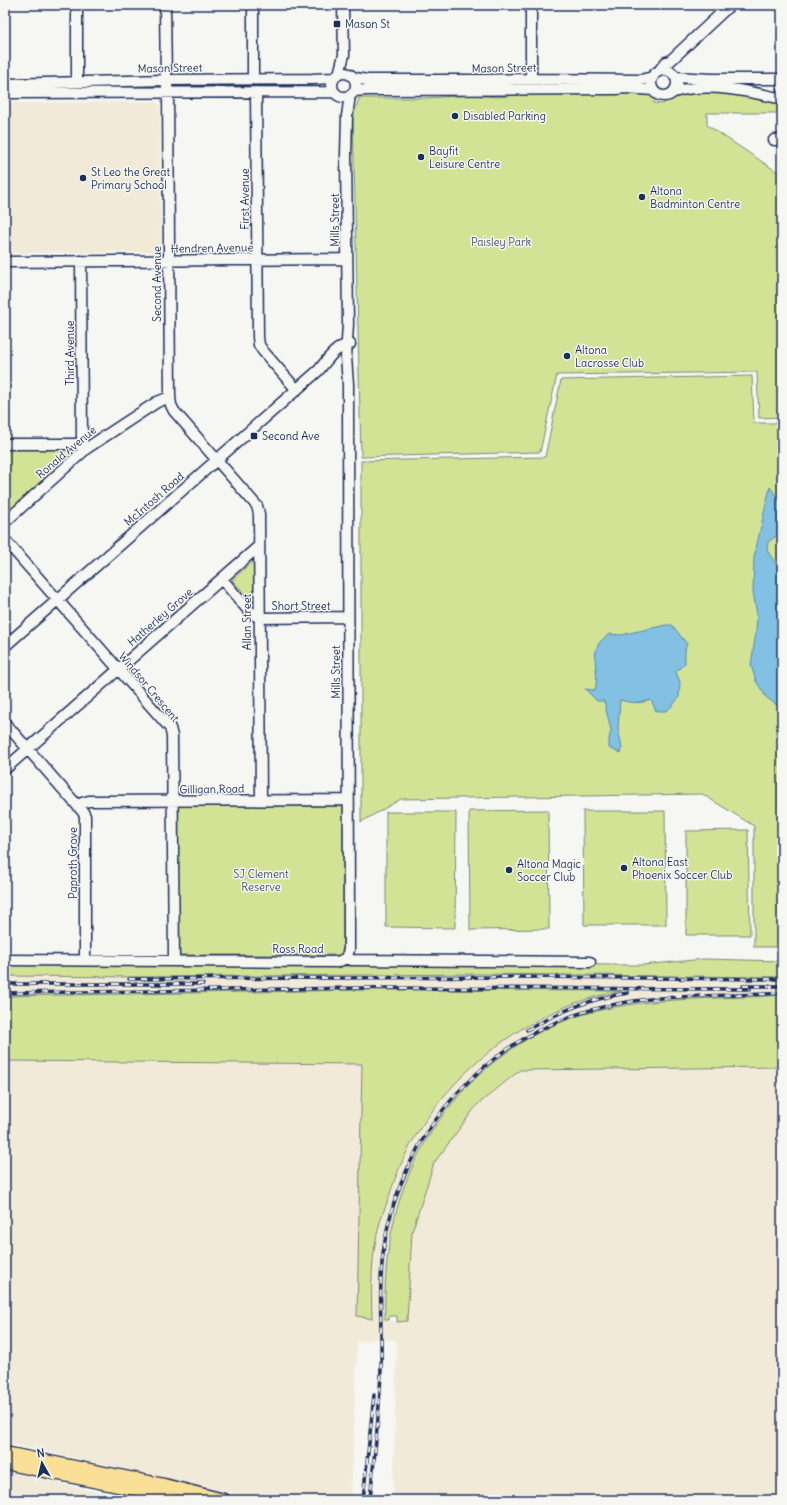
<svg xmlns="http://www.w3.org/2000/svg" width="787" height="1505" font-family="Delius,sans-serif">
<rect width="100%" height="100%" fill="#f6f6f2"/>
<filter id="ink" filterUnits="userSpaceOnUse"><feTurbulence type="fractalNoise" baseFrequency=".025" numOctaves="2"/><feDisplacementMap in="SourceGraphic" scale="8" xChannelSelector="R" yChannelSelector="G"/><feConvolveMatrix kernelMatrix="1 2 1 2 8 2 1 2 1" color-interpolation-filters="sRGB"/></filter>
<g filter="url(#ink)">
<path fill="#f2ead9" d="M156,102L160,106L161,250L158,252L5,253V103Z
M477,974L782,977V995L657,1001L625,1005L593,1012L557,1024L520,1043L503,1054L475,1079L458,1097L433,1129L413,1164L399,1202L389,1244L387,1259L385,1300V1319L397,1322L407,1321L412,1232L434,1163L477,1105L520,1070L782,1067V1500H393L397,1340L372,1339L357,1342L351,1500H259L214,1489L5,1443V1061L363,1064L357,1315L371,1319L372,1268L379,1226L404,1159L411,1144L431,1114L454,1086L469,1070L494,1048L512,1035L549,1015L572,1005L597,996L619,991L370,990L5,996V976L141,977Z
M5,1471L24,1475L130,1500H5Z"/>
<path fill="#d3e396" stroke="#77897a" d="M599,92L650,93L654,95V103L663,104L676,94L695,92L742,94L782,103V113H707V125L782,175V417L759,418L757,372L557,375L540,452L361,457L353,118L359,98H426L471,95L499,97L524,94H594Z
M752,376L754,423H782V947H754V826L702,794L401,799L361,822V461L545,457L561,380Z
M5,449H70L75,451V454L5,518Z
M254,560L255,605L232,580Z
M178,806H343V955H178Z
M548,810L549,929L470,930L469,811Z
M583,811H665L666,925H584Z
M386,812H456L455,928L386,927Z
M748,830L750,935H686V831Z
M704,959L782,961V977L477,974L141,977L5,976V964L352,966L353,964L643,965Z
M370,990L622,991C534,1005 454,1067 411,1144C401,1162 394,1181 388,1200C385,1209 381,1217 379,1226C371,1256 371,1288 372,1319L357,1316L362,1064L5,1061V996Z
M782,995V1067L520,1070L477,1105L434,1163L412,1232L407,1321L397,1322V1316H389V1320L385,1319C384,1279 387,1241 399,1202C425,1114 502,1034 593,1012C655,996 719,1000 782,995Z"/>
<path fill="#82c1e3" stroke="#5987ae" d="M770,487C784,506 782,508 782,532L768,542L767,550L782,574V709L766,697L756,681L751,665L756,632L757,615L753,592L754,557Z
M666,625H672L687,644L685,650V663L676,672L680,682L679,697L673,705L666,711H656L651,700C640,704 632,703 620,700L618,729L622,747L620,753L609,748V739L611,730L604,701H597L585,689L595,690C600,674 591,661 598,645C600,641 606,637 609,634L621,635Z"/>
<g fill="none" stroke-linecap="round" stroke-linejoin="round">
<g stroke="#1b2f5e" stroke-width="13">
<path id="minor" d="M77,5V82
M165,5L166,80L168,92L170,397L171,405L174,411L257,506L259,514L261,800
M253,5V79
M531,5V79
M651 83a13 13 0 1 1 26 0a13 13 0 1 1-26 0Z
M658,72L666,62L670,61L730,5
M332 85a12 12 0 1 1 24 0a12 12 0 1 1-24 0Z
M339,74L344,55L343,5
M675,77L711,79H782
M355,78L367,80H484L531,79L640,80L653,77
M5,84L166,80L312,79L334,78
M782,85V96
M355,91L366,90L616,89L626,88L653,90
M256,92L258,337L259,345L263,351L296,389
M674,92C707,82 749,91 782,99
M5,93L334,92
M774,140H782
M81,261L82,444
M5,262L347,259
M5,444H82L87,448
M5,522L87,448L157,402L170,397
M5,540L170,728L172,736L174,960
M222,579L248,610L259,618L348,617
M5,646L319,370C327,360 336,346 350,344
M5,723L83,812L85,816V960
M5,769L259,546
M78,806L82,803L89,801L348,800
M346,958L349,950L348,384L346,357L348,324L346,155L347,116L350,95
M5,960L338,962L346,958L352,960L590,962"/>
</g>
<g stroke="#1b2f5e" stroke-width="15">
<path id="major" d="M5,1453L164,1485L224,1500
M5,1463L138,1490L174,1500"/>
</g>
<use href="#minor" stroke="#f6f6f2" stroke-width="10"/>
<use href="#major" stroke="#fadf96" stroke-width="12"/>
<g stroke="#1b2f5e" stroke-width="3.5">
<path id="rail" d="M129,979L518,977L782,979
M5,984H203
M743,986H782
M5,993L360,988L750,989
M527,1030C558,1012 592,998 628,993
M363,1500L374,1395
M370,1500C374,1456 380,1412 381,1368C382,1327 378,1286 384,1246C402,1131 488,1033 603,1007C661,993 722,997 782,993"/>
</g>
<use href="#rail" stroke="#f6f6f2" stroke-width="2" stroke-dasharray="6" stroke-linecap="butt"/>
</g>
</g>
<g fill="#1b2f5e" stroke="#f6f6f2" stroke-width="1.5">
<rect x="333" y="20" width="8" height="8" rx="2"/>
<circle cx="455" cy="116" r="4"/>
<circle cx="421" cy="157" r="4"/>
<circle cx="83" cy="178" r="4"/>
<circle cx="642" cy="197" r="4"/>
<circle cx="567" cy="356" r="4"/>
<rect x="250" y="432" width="8" height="8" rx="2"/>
<circle cx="624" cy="868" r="4"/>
<circle cx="509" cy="870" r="4"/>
</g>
<g text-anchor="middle" stroke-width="3" stroke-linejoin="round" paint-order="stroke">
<g font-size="11" fill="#1b2f5e" stroke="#f6f6f2" text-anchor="start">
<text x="345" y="28">Mason St</text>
<text x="463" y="120">Disabled Parking</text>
<text x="429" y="155">Bayfit<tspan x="429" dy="13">Leisure Centre</tspan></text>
<text x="91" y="176">St Leo the Great<tspan x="91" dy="13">Primary School</tspan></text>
<text x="650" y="195">Altona<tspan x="650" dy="13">Badminton Centre</tspan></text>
<text x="575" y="354">Altona<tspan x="575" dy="13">Lacrosse Club</tspan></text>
<text x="262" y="440">Second Ave</text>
<text x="632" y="866">Altona East<tspan x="632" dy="13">Phoenix Soccer Club</tspan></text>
<text x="517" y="868">Altona Magic<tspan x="517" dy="13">Soccer Club</tspan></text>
</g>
<g font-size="11" fill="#1b2f5e" stroke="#f6f6f2">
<text transform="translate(170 68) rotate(-1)" y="4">Mason Street</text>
<text transform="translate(504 68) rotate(-1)" y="4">Mason Street</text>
<text transform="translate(245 199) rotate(-90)" y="4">First Avenue</text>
<text transform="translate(335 220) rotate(-90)" y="4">Mills Street</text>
<text transform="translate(212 248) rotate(-1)" y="4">Hendren Avenue</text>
<text transform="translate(157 284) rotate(-90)" y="4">Second Avenue</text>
<text transform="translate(70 353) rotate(-90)" y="4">Third Avenue</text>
<text transform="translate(66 452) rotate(-40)" y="4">Ronald Avenue</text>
<text transform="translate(154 499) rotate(-41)" y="4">McIntosh Road</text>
<text x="301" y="610">Short Street</text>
<text transform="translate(160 617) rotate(-41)" y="4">Hatherley Grove</text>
<text transform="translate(247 622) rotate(-90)" y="4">Allan Street</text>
<text transform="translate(336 672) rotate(-90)" y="4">Mills Street</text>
<text transform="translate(149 687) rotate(50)" y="4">Windsor Crescent</text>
<text transform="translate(212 789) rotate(-1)" y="4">Gilligan Road</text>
<text transform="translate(73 863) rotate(-90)" y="4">Paproth Grove</text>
<text x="298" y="953">Ross Road</text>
</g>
<g font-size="11" fill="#405369" stroke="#f6f6f2">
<text x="501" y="246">Paisley Park</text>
<text x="261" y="878">SJ Clement<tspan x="261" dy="13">Reserve</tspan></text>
</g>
</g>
<rect width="787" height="1505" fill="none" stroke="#f6f6f2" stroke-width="20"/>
<rect x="10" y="10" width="767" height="1485" fill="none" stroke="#1b2f5e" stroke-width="1.5" filter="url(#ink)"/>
<g transform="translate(42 1463) rotate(352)" stroke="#f6f6f2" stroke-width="3" paint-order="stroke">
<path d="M0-3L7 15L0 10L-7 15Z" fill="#1b2f5e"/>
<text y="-6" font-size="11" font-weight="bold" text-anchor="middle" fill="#1b2f5e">N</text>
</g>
</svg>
